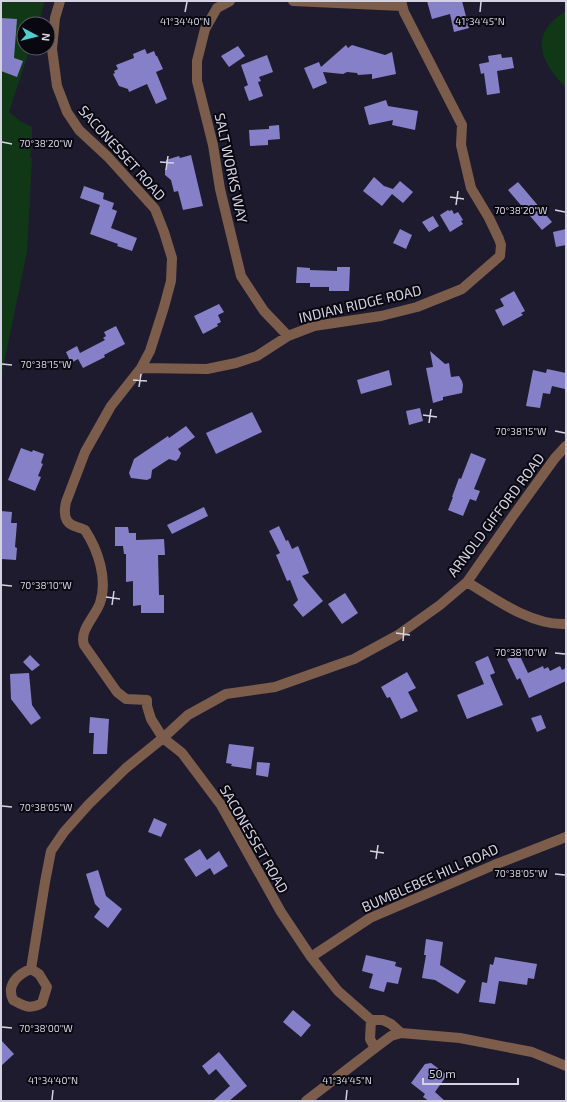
<svg xmlns="http://www.w3.org/2000/svg" width="567" height="1102" font-family="'Exo 2',sans-serif">
<rect width="100%" height="100%" fill="#1f1b2f"/>
<path fill="#113816" d="M1,1H45L38,24H24V48H30L9,112L20,121L32,127V146L30,157L32,159L27,252L1,377Z
M566,11V88C540,61 528,34 566,11Z"/>
<path fill="#8680c8" d="M427,1H462L469,28L454,32L450,14L432,19Z
M1,18L17,19L14,58L23,61L17,77L1,71Z
M346,45L348,48L352,45L385,55L392,52L396,74L372,79V74L358,75L357,73L347,72L343,74L323,72L327,83L313,89L304,68L319,62L321,67Z
M238,46L245,56L229,67L221,56Z
M145,49L147,54L154,51L156,56H157L163,69L156,72L167,99L156,104L147,84L129,92L128,89L119,86L113,74L115,73L114,71L118,69L116,65L134,58L133,54Z
M501,54L502,58L512,57L514,68L497,71L500,93L487,95L484,73L481,74L479,64L489,62L488,56Z
M267,55L273,72L259,77L261,81L258,82L263,96L249,101L244,87L248,85L241,65Z
M386,100L388,106L418,111L415,130L392,125L393,120L369,125L364,107Z
M279,125L280,139L268,140V145L250,146L249,130L269,129V126Z
M191,155L203,206L183,210L178,191L174,192L171,180L165,175V170L167,167L166,160L179,156L180,158Z
M374,177L384,186L393,189L400,181L413,192L403,203L392,194L382,206L363,191Z
M518,182L552,222L542,230L508,190Z
M84,186L104,193L103,199L114,203L112,209L117,211L111,228L137,238L132,251L117,246L118,244L90,234L100,205L80,198Z
M448,210L449,211L452,210L454,214L458,212L463,220L461,221L463,224L450,232L440,215Z
M433,216L439,226L429,232L422,222Z
M400,229L412,235L406,249L393,243Z
M566,229V245L556,247L553,232Z
M297,267L310,268V270L337,271V267H350L349,291H329V287H310V283H296Z
M514,291L525,311L521,313L523,315L503,326L495,310L504,306L500,299Z
M219,304L224,312L218,315L221,322L217,324L218,326L203,334L194,316Z
M116,326L125,344L104,355L105,357L83,368L78,359L71,363L66,352L77,346L80,353L105,340L103,338L106,336L104,332Z
M430,351L445,364L449,363L451,377L459,376L462,381L463,385L462,393L443,397V400L433,403L426,368L433,367Z
M547,369L566,373L565,389L552,386L550,394L543,393L540,408L526,406L533,370L546,373Z
M389,370L392,385L361,394L357,380Z
M420,408L423,421L409,425L406,411Z
M252,412L262,432L216,454L206,433Z
M186,426L195,437L178,449L181,453L179,458L176,461L169,459L152,470L151,478L147,480L131,478L129,473L134,459L168,436L169,438Z
M21,448L32,452L33,450L44,454L41,463L43,464L38,476L41,477L35,491L8,480Z
M471,453L486,459L474,489L480,491L476,501L470,499L463,516L448,510L453,497H452L459,478L461,479Z
M204,507L208,516L172,534L167,525Z
M1,511L12,512L11,523H17L15,547L17,548L16,560L1,559Z
M279,526L286,541L288,540L292,549L298,546L309,573L302,576L323,601L303,617L293,605L298,600L290,580L287,581L276,555L280,553L269,531Z
M115,527H128L129,533H136V540L164,539L165,555H158L159,595H164V613H141V605L133,606V581L126,582V554H124L123,546H115Z
M345,593L358,613L342,624L328,604Z
M519,654L528,673L543,666L544,669L548,667L550,671L560,666L562,670L566,668V681L529,698L520,678L517,680L507,659Z
M30,655L40,665L32,671L23,662Z
M488,656L495,673L490,675L503,705L467,719L457,695L484,684L475,662Z
M407,672L416,688L408,692L418,711L401,719L390,697L387,698L381,687Z
M29,673L32,705L41,718L31,725L11,699L10,674Z
M541,715L546,728L537,732L531,718Z
M90,717L109,719L107,754H93L94,733H89Z
M229,744L254,747L251,769L231,766L232,764L226,763Z
M257,762L270,763L268,777L256,775Z
M154,818L167,824L161,837L148,832Z
M200,849L207,860L219,851L228,866L214,875L210,868L196,877L184,859Z
M98,870L106,896L122,909L108,928L94,917L100,909L95,904L86,874Z
M426,939L443,942L440,965L466,981L458,994L435,980L422,978L426,955H424Z
M366,955L396,962L395,966L402,968L398,984L387,982L384,992L369,988L373,974L362,971Z
M495,957L537,964L534,979L528,978L527,985L499,981L495,1004L479,1002L482,982L487,983L490,964L493,965Z
M293,1010L311,1025L301,1037L283,1022Z
M1,1040L14,1054L1,1066Z
M219,1052L247,1086L229,1101H213L230,1086L216,1069L209,1075L202,1066Z
M431,1063L447,1075L435,1092L445,1101H429L423,1097L425,1094L411,1083L425,1064Z"/>
<g fill="none" stroke-linecap="round" stroke-linejoin="round">
<path stroke="#7c5d4b" stroke-width="10" d="M60,1L55,18L52,49L57,86L67,112L79,130L108,157L155,209L164,232L172,258L171,281L164,307L150,351L141,368L111,406L85,452L66,502C64,511 64,521 72,525C76,527 81,528 85,530C98,550 108,579 100,603C95,617 79,630 84,645L117,692L126,699L147,700V706L151,719L163,738L182,753L221,805L281,912L311,957L338,991L371,1020H383L391,1024L401,1033L460,1038L532,1052L566,1066
M230,1L217,8L205,29L197,61V81L213,145L220,189L241,276L264,311L288,336
M293,1L402,6
M141,368L207,369L236,363L257,356L288,336L314,326L381,316L417,307L462,289L500,256L501,245L499,239L489,218L471,188L461,145L462,125L404,12L401,1
M467,582C495,599 532,626 566,624
M311,957L370,918L494,865L566,837
M31,969L45,882L51,851L64,832L89,804L126,768L163,738L188,715L226,694L275,687L354,659L398,635L440,605L467,582L513,516L555,458L566,446
M31,969L39,974L47,987L42,1003C30,1010 24,1006 13,1000C6,985 18,974 31,969Z
M375,1048L391,1036L401,1033
M306,1101L375,1048L370,1039L371,1020"/>
</g>
<path fill="none" stroke="#d5d3e2" stroke-width="1.5" d="M185,12L187,2M480,12L481,2M2,142L12,144M160,162L174,163M166,170L168,156M450,197L464,199M456,205L458,191M555,210L565,212M2,364L12,365M133,380L147,381M139,387L141,374M423,415L437,417M429,423L431,409M555,431L565,433M2,585L12,586M106,597L120,599M112,605L114,591M396,633L410,635M403,641L404,627M555,653L565,654M2,806L12,807M370,851L384,853M376,859L378,845M555,874L565,875M2,1027L12,1028M52,1100L53,1090M346,1100L347,1090"/>
<g text-anchor="middle" stroke-width="4" stroke-linejoin="round" paint-order="stroke">
<g font-size="14" fill="#d5d3e2" stroke="#090710">
<text transform="translate(122 153) rotate(48)" y="5">SACONESSET ROAD</text>
<text transform="translate(231 168) rotate(78)" y="5">SALT WORKS WAY</text>
<text transform="translate(360 304) rotate(-13)" y="5">INDIAN RIDGE ROAD</text>
<text transform="translate(496 515) rotate(-53)" y="5">ARNOLD GIFFORD ROAD</text>
<text transform="translate(254 839) rotate(60)" y="5">SACONESSET ROAD</text>
<text transform="translate(430 878) rotate(-24)" y="5">BUMBLEBEE HILL ROAD</text>
</g>
</g>
<g font-size="10" text-anchor="middle" fill="#d5d3e2" stroke="#090710" stroke-width="4" stroke-linejoin="round" paint-order="stroke">
<text x="185" y="25">41°34'40"N</text>
<text x="480" y="25">41°34'45"N</text>
<text x="46" y="147">70°38'20"W</text>
<text x="521" y="214">70°38'20"W</text>
<text x="46" y="368">70°38'15"W</text>
<text x="521" y="435">70°38'15"W</text>
<text x="46" y="589">70°38'10"W</text>
<text x="521" y="656">70°38'10"W</text>
<text x="46" y="811">70°38'05"W</text>
<text x="521" y="877">70°38'05"W</text>
<text x="46" y="1032">70°38'00"W</text>
<text x="53" y="1084">41°34'40"N</text>
<text x="347" y="1084">41°34'45"N</text>
</g>
<rect width="567" height="1102" fill="none" stroke="#d5d3e2" stroke-width="4"/>
<g transform="translate(36 36) rotate(97)"><circle r="19" fill="#090710" stroke="#5b5964"/>
<path d="M0-3L7 15L0 10L-7 15Z" fill="#51ccd1"/>
<text y="-6" font-size="11" font-weight="bold" text-anchor="middle" fill="#d5d3e2">N</text>
</g>
<path d="M423 1078v6h95v-6" fill="none" stroke="#d5d3e2" stroke-width="2"/>
<text x="429" y="1078" font-size="12" fill="#d5d3e2" stroke="#090710" stroke-width="3" paint-order="stroke">50 m</text>
</svg>
